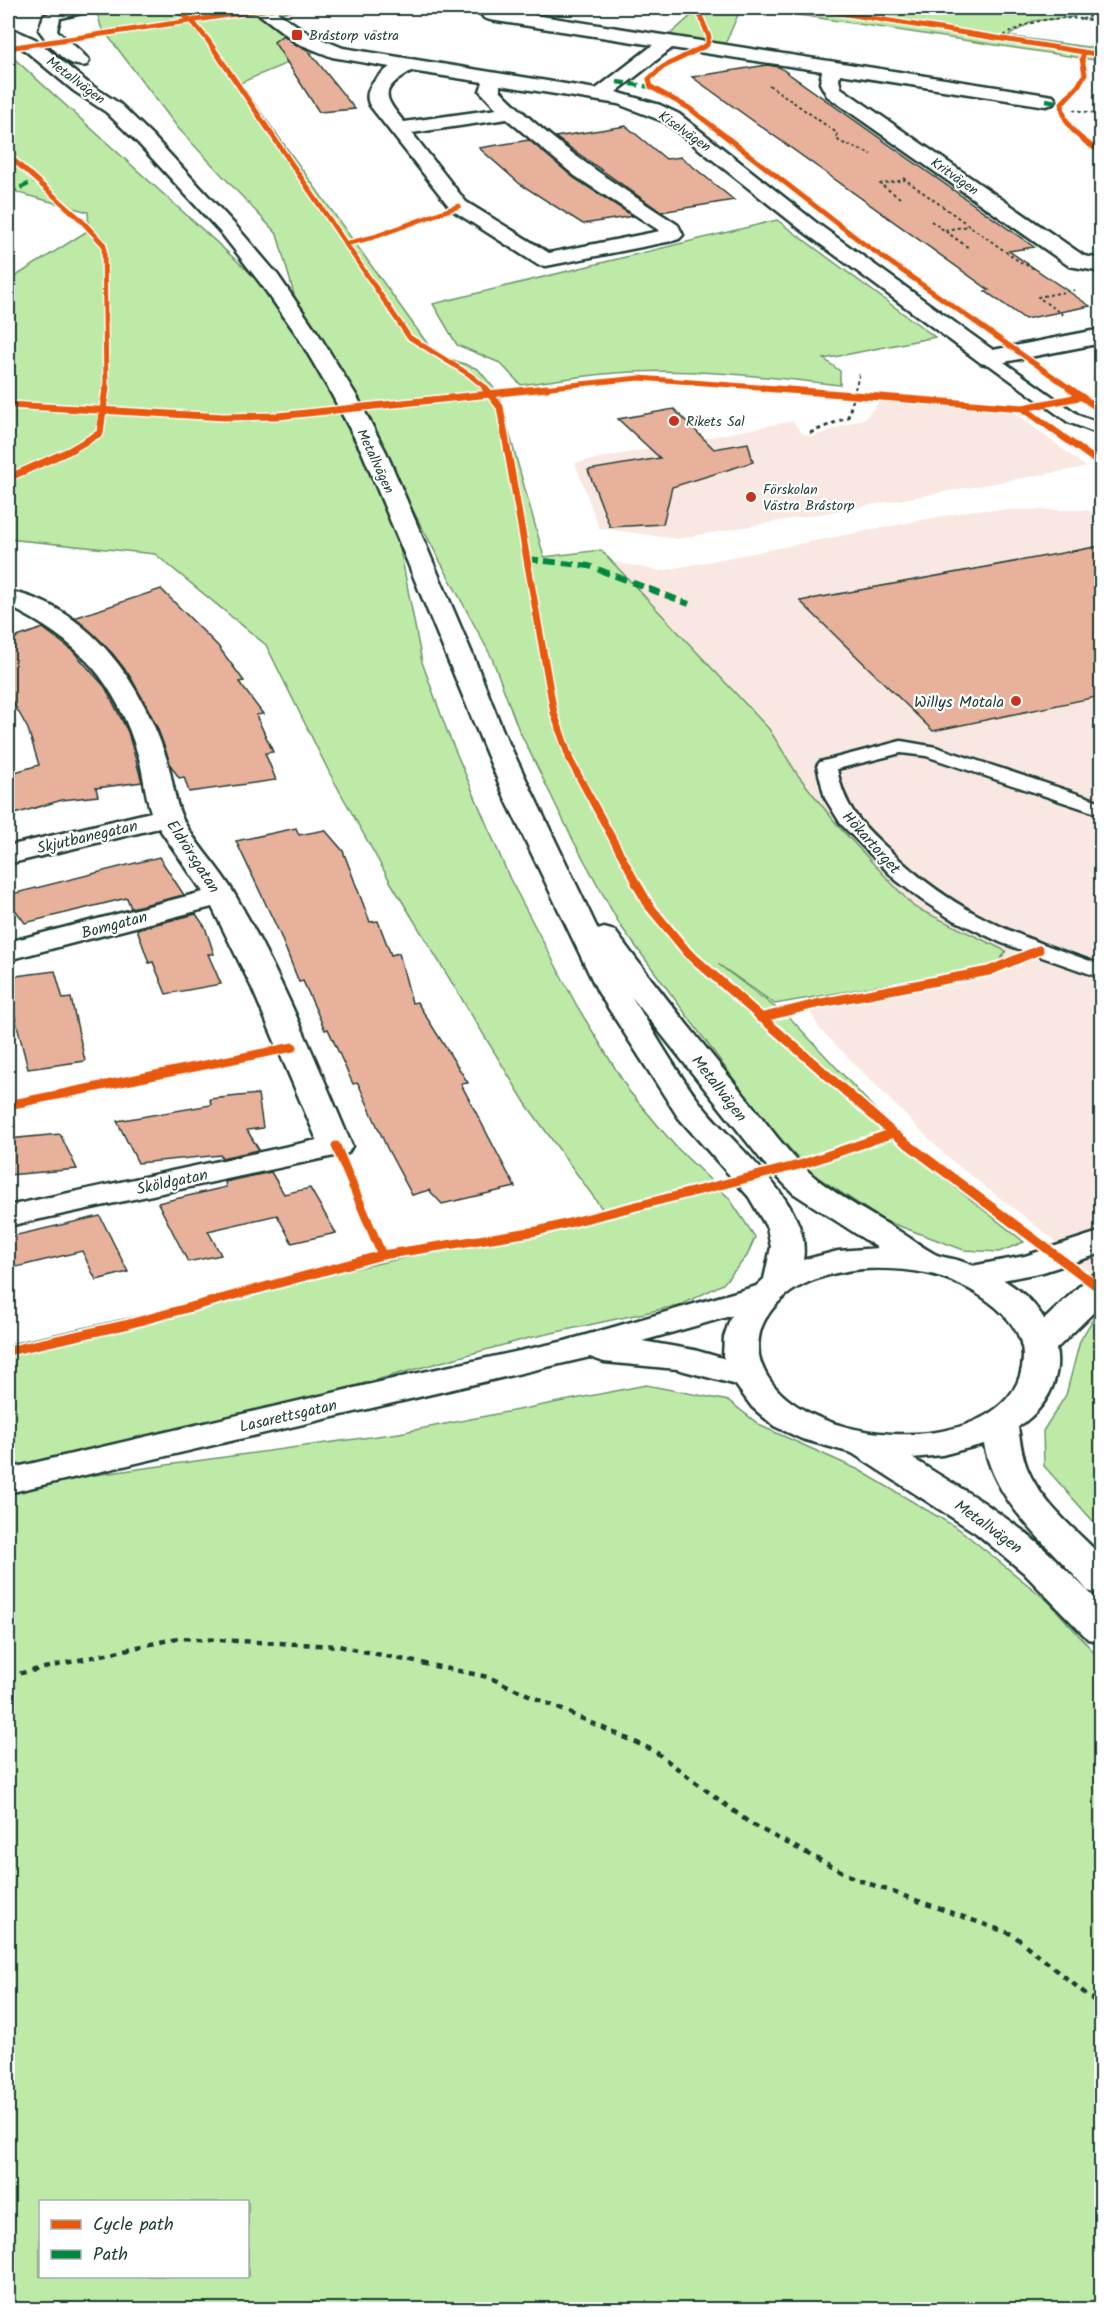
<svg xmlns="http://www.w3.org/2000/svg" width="1109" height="2317" font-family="Kalam,sans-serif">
<rect width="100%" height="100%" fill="#fff"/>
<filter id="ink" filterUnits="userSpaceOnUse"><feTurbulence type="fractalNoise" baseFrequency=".0167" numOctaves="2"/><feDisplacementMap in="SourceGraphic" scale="12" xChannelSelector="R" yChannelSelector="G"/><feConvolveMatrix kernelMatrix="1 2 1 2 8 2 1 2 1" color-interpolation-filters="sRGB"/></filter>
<g filter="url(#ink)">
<path fill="#f8e8e1" d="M880,401L1014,412L1086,467L677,539L599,528L575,463L793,421L802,433L812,437L865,418Z
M974,510H1084L1101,513V1299L1053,1239L947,1157L820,1029L734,876L571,553L660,571Z"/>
<path fill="#beeaa7" stroke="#6e946e" stroke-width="1.5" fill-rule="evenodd" d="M96,8H310L274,14L323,48L240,83L434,353L478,369L498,393L544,557L601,550L769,729L797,774L839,827L914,907L1006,951L997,965L775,1004L718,964L792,1020L926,1164L1024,1242L999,1252L964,1250L883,1220L814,1175L767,1124L620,925L574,842L518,728L492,658L381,451L422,662L447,731L510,879L577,1006L629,1091L676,1147L729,1198L755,1237L747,1256L723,1284L681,1305L529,1338L8,1481V1344L606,1214L526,1104L391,883L330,774L266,645L155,554L8,539V281L89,230L88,212L19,193L8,184V53L301,319L277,234L178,128L101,27Z
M689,8H741L723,49L668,36L693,14Z
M753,8H1080L1074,17L1033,21L1008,36L1101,49V61Z
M777,220L935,337L824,359L840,371V385C766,377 690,367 616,373C584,375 552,381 521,385L500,363L457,345L433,304Z
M1101,1305V1530L1044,1466L1043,1431L1066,1395L1080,1341Z
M646,1385L729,1401L761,1426L859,1470L959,1529L1049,1602L1101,1660V2309H8V1487L399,1433ZM40,2202H248V2276H40Z"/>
<path fill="#e7b19b" stroke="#1f3d34" stroke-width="1.5" d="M283,35L296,45L308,50L355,109L319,112L274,42Z
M767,65L779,67L1034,247L1009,251L1090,306L1025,319L985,291L989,290L692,77Z
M626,126L666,159L681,157L734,200L661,212L555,137Z
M529,140L574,178L633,216L583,224L520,184L479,148Z
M674,409L714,449L748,443L753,462L672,487L663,524L610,527L588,470L660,458L618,419Z
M1101,546V696L933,731L800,601Z
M161,589L218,646L244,681L239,682L263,714L256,715L273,752L265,753L276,780L189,792L184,777L179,778L171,766L157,727L130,676L112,653L74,618Z
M43,628L73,651L105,687L128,732L142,782L96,788L98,796L62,800L8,816V774L39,765L28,729L8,693V640Z
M296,828L299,835L325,830L343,851L370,922L378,921L391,955L399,953L412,1003L417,1002L468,1083L461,1084L515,1187L442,1204L429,1190L412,1195L387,1148L358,1083L353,1084L328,1029L325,1030L303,981L299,982L279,932L236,841Z
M159,857L184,895L131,908L127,898L25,923L8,900V895Z
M196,914L205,927L214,954H208L221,984L166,994L153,962L149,963L137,929Z
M55,971L63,999L71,998L85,1061L28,1069L8,989V977Z
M258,1094L263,1128L247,1130L259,1150L221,1158V1155L138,1163L117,1121L211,1105L210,1099Z
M60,1134L77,1169L8,1175V1139Z
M271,1172L284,1194L310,1188L336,1233L292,1243L277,1215L208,1231L221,1255L188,1262L158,1203L226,1187L225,1182Z
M100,1216L128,1272L96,1280L82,1251L8,1269V1237Z"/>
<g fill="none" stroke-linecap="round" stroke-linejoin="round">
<g stroke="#1f3d34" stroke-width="5">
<path id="lane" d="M989,353L994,355L1080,416L1102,424V435L1068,422L984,361L981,358L984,355Z
M901,741L936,747L1102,802V815L926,756L901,753L837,769C844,807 860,823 887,848C955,914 1015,935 1102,965V978L1002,943L948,917L922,900L896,880L841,824L825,798L817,766L820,762Z"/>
</g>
<g stroke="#1f3d34" stroke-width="5">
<path id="street" d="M61,8H89L86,12L61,18L55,17L52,13L55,9Z
M251,8H271L311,35L343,48L596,89L653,45L490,20L484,18L481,14L484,10L490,8L1053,96L1056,100L1053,104L1046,106L840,74L839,80L841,88L1084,256L1102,259V272L1069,266L827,96L820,83L822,71L672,48L616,92L660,105L679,114L818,224L993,350L1102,329V343L989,365L981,363L804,232L665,122L618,104L500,85V90C552,144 615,184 678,225L683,235L679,239L672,241L546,266L538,265L452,210L371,107C360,91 378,76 390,67L332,57L297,43ZM411,71L483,82L480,91L497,109L404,122C382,95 380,90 411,71ZM507,119L575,176L660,231L549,253L466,202L412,133Z
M17,593C93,612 141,684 165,754C173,776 173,799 183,820C197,847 220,868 235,895C281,974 316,1061 352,1146L348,1153L8,1226V1206L317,1140L252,988L212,907L8,960V942L203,892L159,828L8,864V846L151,812C145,795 144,776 139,758C117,682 79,640 8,606V596Z
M1102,1231V1253L1043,1272L968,1287L956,1283L951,1276L956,1269L1025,1256Z
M1102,1273V1304L1052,1353L1039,1356L1026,1353L1021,1345L1026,1337L1090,1276Z"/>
</g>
<g stroke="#1f3d34" stroke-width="5">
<path id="secondary" d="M764,1284L776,1287L781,1295L776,1303L642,1341L694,1350L761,1369L766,1377L761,1385L748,1388L677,1369L604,1362L590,1357L8,1493V1469L414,1374L565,1341Z"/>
</g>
<g stroke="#1f3d34" stroke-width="5">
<path id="primary" d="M51,13L58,15L60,19L57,30C67,42 81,49 89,61L87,65C67,70 49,44 39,30L44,15Z
M8,27L35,39L88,83L120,104L152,135L236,226L277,274L319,335L356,395L386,452L474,658L503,731L598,930L604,928L615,931C656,987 700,1041 744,1095C767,1123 789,1157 818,1180C843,1199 872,1215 899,1231C910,1238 922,1247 933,1253C941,1258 954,1258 963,1262C991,1271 1020,1286 1038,1310C1070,1352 1061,1398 1018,1427C1020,1441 1022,1455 1027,1468C1041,1503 1076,1530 1102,1557V1595L1088,1591C1050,1545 996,1507 984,1444L942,1455L912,1458L983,1502L1022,1530L1050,1554L1102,1605V1642L1088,1639L1023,1572L976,1533L852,1453L802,1439L774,1426L752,1407L735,1384L723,1356L724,1337L730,1319L745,1296L764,1279L771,1247L767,1228L749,1197L678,1117L598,992L505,798L362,452L332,395L297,335L261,284L222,234L138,143L106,112L74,91L21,47L8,40ZM631,996L763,1162L793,1193L878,1248L838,1251L803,1260C813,1204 732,1145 701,1104C675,1070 654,1031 631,996ZM863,1269C883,1268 906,1269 926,1273C963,1280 1024,1314 1023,1357C1021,1463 793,1455 761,1363C756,1348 758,1329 768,1315C788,1284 828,1272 863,1269Z"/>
</g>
<path stroke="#1f3d34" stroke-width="2" stroke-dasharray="3 3" stroke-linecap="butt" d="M1102,12L1083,19L1102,22
M867,17L893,8
M999,39C1026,21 1051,16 1083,19
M769,85L837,133V139L840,142L871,154
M1073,110L1102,114
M903,178L1020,262L1035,269
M900,198L880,184L905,180
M931,221L969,248
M945,230L969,226
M1063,315L1038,297L1075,290
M855,389L860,372"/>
<path stroke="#1f3d34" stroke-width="3" stroke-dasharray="4 4" stroke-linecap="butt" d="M810,433L848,417L856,388"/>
<path stroke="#1f3d34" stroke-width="4.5" stroke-dasharray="6 6" stroke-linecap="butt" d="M8,1676L178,1638L338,1646L488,1677L653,1750L751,1824L856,1879L1012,1934L1102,2007"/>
<use href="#lane" fill="#fff" fill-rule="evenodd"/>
<use href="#street" fill="#fff" fill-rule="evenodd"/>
<use href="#secondary" fill="#fff" fill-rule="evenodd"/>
<use href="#primary" fill="#fff" fill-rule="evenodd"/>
<path stroke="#00873e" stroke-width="4.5" stroke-dasharray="9 4.5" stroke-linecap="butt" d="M451,8L490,14
M617,82L651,87
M1046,100L1062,103
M8,193L38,180"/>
<path stroke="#00873e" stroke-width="6" stroke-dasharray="12 6" stroke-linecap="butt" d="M527,559L589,566L689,604
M8,599L17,601"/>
<g stroke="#fff" stroke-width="8">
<path id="cycleway-far2" d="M171,8L191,20L207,39L409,337L470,375L487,389
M697,8L709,37L707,45L663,67L649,79L651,87L689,108L864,244L1071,389
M809,8L1102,55
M8,48L276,8
M1084,52L1082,59L1085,74L1078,86L1062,103C1062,127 1083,141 1102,153
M8,155L80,219L104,245L106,389
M345,244L374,237L459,206
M532,389L639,378L783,389"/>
</g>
<g stroke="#fff" stroke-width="10">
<path id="cycleway-far1" d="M485,388L500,407L554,713L570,760L637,884
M763,388L1023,408L1079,397
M1069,388L1102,411
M8,405L224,417L278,416L547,388
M1023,408L1102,465
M8,478L69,451L100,433L106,388"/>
</g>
<g stroke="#fff" stroke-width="13">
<path id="cycleway" d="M636,883L650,907L688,953L893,1133L1102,1290
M760,1018L816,1004L989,971L1039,950
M8,1105L293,1047
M336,1146L382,1255
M8,1351L125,1325L382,1255L537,1231L803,1164L893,1133"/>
</g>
<use href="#cycleway-far2" stroke="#e8590c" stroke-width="5"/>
<use href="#cycleway-far1" stroke="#e8590c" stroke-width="7"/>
<use href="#cycleway" stroke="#e8590c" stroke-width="9"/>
</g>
</g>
<g fill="#c8321e" stroke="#fff" stroke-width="2">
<rect x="291" y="29" width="12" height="12" rx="3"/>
<circle cx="674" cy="421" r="6"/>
<circle cx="751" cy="497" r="6"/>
<circle cx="1016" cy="701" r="6"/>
</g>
<g text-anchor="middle" stroke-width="4.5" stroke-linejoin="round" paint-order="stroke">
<g font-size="14" fill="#1f3d34" stroke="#fff" text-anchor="start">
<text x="309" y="40">Bråstorp västra</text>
<text x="686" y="426">Rikets Sal</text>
<text x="763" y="494">Förskolan<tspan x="763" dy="16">Västra Bråstorp</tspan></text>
</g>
<g font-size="14" fill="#1f3d34" stroke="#fff">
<text transform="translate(76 80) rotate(37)" y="5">Metallvägen</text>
<text transform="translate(685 131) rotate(35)" y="5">Kiselvägen</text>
<text transform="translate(955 176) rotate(35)" y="5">Kritvägen</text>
<text transform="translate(376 461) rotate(65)" y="5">Metallvägen</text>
</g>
<g font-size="16" fill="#1f3d34" stroke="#fff" text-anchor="end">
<text x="1004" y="707">Willys Motala</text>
</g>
<g font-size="16" fill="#1f3d34" stroke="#fff">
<text transform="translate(87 836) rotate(-13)" y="6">Skjutbanegatan</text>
<text transform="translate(872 842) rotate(48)" y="6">Hökartorget</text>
<text transform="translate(194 856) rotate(57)" y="6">Eldrörsgatan</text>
<text transform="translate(114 924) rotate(-15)" y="6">Bomgatan</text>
<text transform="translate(720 1088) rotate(52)" y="6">Metallvägen</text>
<text transform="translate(172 1181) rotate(-12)" y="6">Sköldgatan</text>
<text transform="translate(288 1415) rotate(-13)" y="6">Lasarettsgatan</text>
<text transform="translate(989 1526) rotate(36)" y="6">Metallvägen</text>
</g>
</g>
<rect width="1109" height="2317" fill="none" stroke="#fff" stroke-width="30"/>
<rect x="15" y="15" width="1079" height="2287" fill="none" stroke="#1f3d34" stroke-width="2" filter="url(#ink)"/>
<rect x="39" y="2200" width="210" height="78" fill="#ffffff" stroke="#a5b1ae" stroke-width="1.5"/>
<rect x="51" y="2220" width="30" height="9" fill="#e8590c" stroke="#a5b1ae" stroke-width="1.5"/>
<text x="93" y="2230" font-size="18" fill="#1f3d34">Cycle path</text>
<rect x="51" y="2250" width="30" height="9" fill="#00873e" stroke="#a5b1ae" stroke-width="1.5"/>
<text x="93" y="2260" font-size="18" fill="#1f3d34">Path</text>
</svg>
